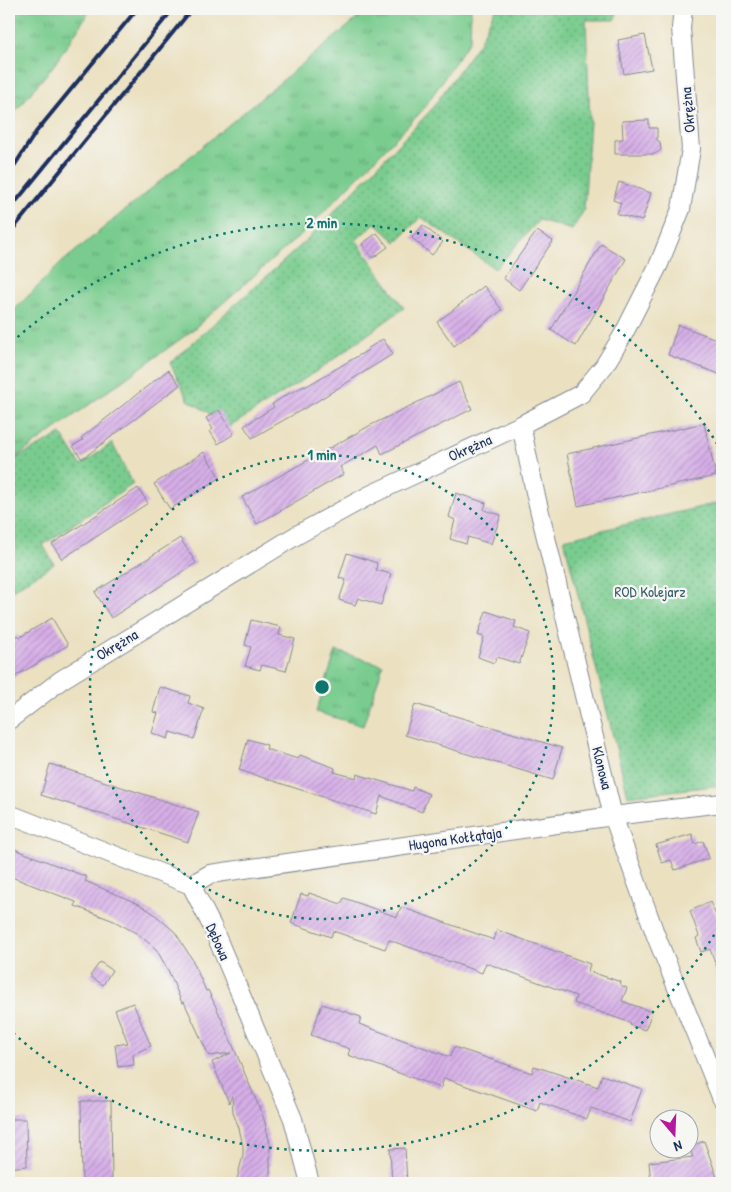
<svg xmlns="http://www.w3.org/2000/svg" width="731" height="1192" font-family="'Patrick Hand',sans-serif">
<defs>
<pattern id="grass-tufts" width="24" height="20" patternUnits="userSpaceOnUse" patternTransform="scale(1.25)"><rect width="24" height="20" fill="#79cc8e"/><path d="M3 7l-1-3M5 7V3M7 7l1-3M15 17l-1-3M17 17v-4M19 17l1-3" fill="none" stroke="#62a677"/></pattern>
<pattern id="garden-dots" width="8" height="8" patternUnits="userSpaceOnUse" patternTransform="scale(1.25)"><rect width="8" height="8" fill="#79cc8e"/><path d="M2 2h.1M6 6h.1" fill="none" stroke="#62a677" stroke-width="1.8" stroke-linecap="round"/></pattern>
<pattern id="building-hatch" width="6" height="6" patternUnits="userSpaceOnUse" patternTransform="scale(1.25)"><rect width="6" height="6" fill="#d7afe8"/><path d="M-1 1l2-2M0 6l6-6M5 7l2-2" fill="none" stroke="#ae8fbf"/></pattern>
</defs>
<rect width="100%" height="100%" fill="#f6f6f2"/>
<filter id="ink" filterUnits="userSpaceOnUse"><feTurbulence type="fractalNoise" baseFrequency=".02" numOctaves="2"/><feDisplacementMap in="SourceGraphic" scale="10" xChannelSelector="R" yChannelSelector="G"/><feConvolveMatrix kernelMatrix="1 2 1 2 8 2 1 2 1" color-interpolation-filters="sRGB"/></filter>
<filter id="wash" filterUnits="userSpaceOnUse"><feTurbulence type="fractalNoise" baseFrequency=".0096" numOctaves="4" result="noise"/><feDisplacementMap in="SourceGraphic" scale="20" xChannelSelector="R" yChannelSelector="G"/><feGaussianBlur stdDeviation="1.12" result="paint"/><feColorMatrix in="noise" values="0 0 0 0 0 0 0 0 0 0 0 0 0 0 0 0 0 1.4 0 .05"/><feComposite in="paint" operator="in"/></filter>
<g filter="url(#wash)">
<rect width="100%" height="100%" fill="#ebe1c1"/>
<path fill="url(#grass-tufts)" stroke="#4a7e76" d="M9,9H91L54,65L9,119Z
M369,9H471L470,40L422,111L306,230L189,333L19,455L9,460V315L61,263Z
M336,651L383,665L363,726L316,712Z"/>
<path fill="url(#garden-dots)" stroke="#4a7e76" d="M495,9H618L615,20H586L590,122L584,210L572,230L539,220L495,269L421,217L396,242L375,223L356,240L404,308L323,367L225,430L206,411L188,400L170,363L308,239L430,111L479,43Z
M61,434L81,465L112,443L133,484L43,545L54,564L9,592V462Z
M722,502V785L628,796L564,539Z"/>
<g id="blocks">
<path fill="url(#building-hatch)" d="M645,35L652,69L624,74L618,40Z
M649,120V128H657V140L660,142L661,150L655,154H615V140L623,139L622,121Z
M619,182L651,193L642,221L617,214L621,203L613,200Z
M423,225L443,242L432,255L412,238Z
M537,231L553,241L519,290L503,278Z
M377,233L388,247L373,258L362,244Z
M601,244L626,259L576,346L551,330Z
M484,286L502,310L454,346L437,322Z
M678,325L722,341V375L668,355Z
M383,339L393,354L314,403L252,438L244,426L274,407L272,404L288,394L304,386L305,387L368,350L367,349Z
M168,370L180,385L82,459L73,446L83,440L81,438Z
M459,382L472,409L382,454L378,445L340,467L344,474L257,524L242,497L369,426Z
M219,410L234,434L218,444L210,431L213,429L206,418Z
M704,423L716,476L578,506L567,454Z
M204,452L220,478L170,509L154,484Z
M138,488L148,503L62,559L52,544Z
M456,493L486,503L484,510L501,515L491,544L468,537L466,544L450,539L455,520L449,517Z
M180,538L196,563L111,618L95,592Z
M347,553L377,563L376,570L391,574L381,605L358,598L355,605L339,600L346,580L339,578Z
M486,611L516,621L514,627L530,633L519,664L497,657L494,663L478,657L484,637L478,635Z
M52,618L68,645L9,680V641L18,635L20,637Z
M251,620L281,627L279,635L295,639L286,671L262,665L260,670L245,666L251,647L245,645Z
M160,687L190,696L188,703L204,709L194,739L170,732L168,739L152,733L158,713L153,712Z
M415,704L562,748L553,780L405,735Z
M248,739L267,745L266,749L298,759L300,755L335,768L334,772L356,778L357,774L412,791L413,787L429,794L422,812L381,796L376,814L239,770Z
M50,764L199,812L188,842L41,795Z
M692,834L695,844L703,841L709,858L675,870L671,860L662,863L656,845Z
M9,847L87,877L85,881L139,904L153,913L175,932L192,959L206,991L208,990L223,1022L264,1119L270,1144V1183H236L243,1155V1146L239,1128L233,1113L232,1095L229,1103L212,1062L231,1053L209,1056L184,1002L182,1003L168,970L156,949L138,934L114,921L75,906L76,902L9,876Z
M309,893L341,904L344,898L397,917L401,907L494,940L497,930L590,964L588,971L621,982L620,985L627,988L622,1001L652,1012L645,1030L630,1025L631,1023L574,1003L576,996L486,963L482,973L389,940L385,949L333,931L331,937L291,923L301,894L308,896Z
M710,902L716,915L722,913L721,978L710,949L701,952L696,938L699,936L690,911Z
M100,962L112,970L103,985L90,976Z
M133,1003L151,1046L133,1054L134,1065L118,1067L115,1045L128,1043L115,1010Z
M322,1004L361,1017L359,1024L450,1057L454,1047L532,1073L534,1066L598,1087L602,1075L642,1089L630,1122L591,1108L587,1119L540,1102L537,1111L444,1078L441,1088L348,1055L350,1049L311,1035Z
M81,1101H111L112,1183H82Z
M9,1119H26L27,1166L9,1168Z
M704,1141L719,1183H651L649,1162L693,1157L689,1147Z
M405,1148L407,1183H392L390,1149Z"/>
</g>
</g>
<g filter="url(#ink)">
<use href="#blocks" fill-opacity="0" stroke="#838890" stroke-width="1"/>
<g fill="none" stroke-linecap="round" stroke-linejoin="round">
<g stroke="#838890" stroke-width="20">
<path id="minor" d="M521,425L535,492L613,816L656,936L722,1099
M9,720L61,680L297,535L370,495L521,425L581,394L604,366L623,335L659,264L681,209L691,149L681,28L683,9
M9,814L191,885L212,926L293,1119L310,1183
M191,885L210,874L613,816L722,803"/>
</g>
<use href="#minor" stroke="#fff" stroke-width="18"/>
<path stroke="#1b2f5e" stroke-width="4" d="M9,174L36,132L137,9
M9,210L173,9
M9,234L192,9"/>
</g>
</g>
<g fill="none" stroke="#0f766e" stroke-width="2.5" stroke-dasharray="2.5 5">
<circle cx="322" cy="687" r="232"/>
<path d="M722 922A464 464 0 0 1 12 1032M12 342A464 464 0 0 1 722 452"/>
</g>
<g text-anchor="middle" stroke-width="4.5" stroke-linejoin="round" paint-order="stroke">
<g font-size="15" fill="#1b2f5e" stroke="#f6f6f2">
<text transform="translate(688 110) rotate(-95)" y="5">Okrężna</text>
<text transform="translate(470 448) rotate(-24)" y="5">Okrężna</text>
<text transform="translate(117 645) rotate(-31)" y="5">Okrężna</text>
<text transform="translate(602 768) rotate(76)" y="5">Klonowa</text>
<text transform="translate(455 839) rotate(-8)" y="5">Hugona Kołłątaja</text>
<text transform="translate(218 942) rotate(66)" y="5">Dębowa</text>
</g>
<g font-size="15" fill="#375e6c" stroke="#f6f6f2">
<text x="650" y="597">ROD Kolejarz</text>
</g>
</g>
<circle cx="322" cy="687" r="8" fill="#0f766e" stroke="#f6f6f2" stroke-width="2.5"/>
<g font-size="15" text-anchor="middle" font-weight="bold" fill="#0f766e" stroke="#f6f6f2" stroke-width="4.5" stroke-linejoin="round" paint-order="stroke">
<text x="322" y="228">2 min</text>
<text x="322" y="460">1 min</text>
</g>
<rect width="731" height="1192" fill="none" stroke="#f6f6f2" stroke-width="30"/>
<g transform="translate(674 1134) rotate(161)"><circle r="24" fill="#f6f6f2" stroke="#9ea6b7"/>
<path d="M0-4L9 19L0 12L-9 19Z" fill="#b5179e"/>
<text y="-8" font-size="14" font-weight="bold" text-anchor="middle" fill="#1b2f5e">N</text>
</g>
</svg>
